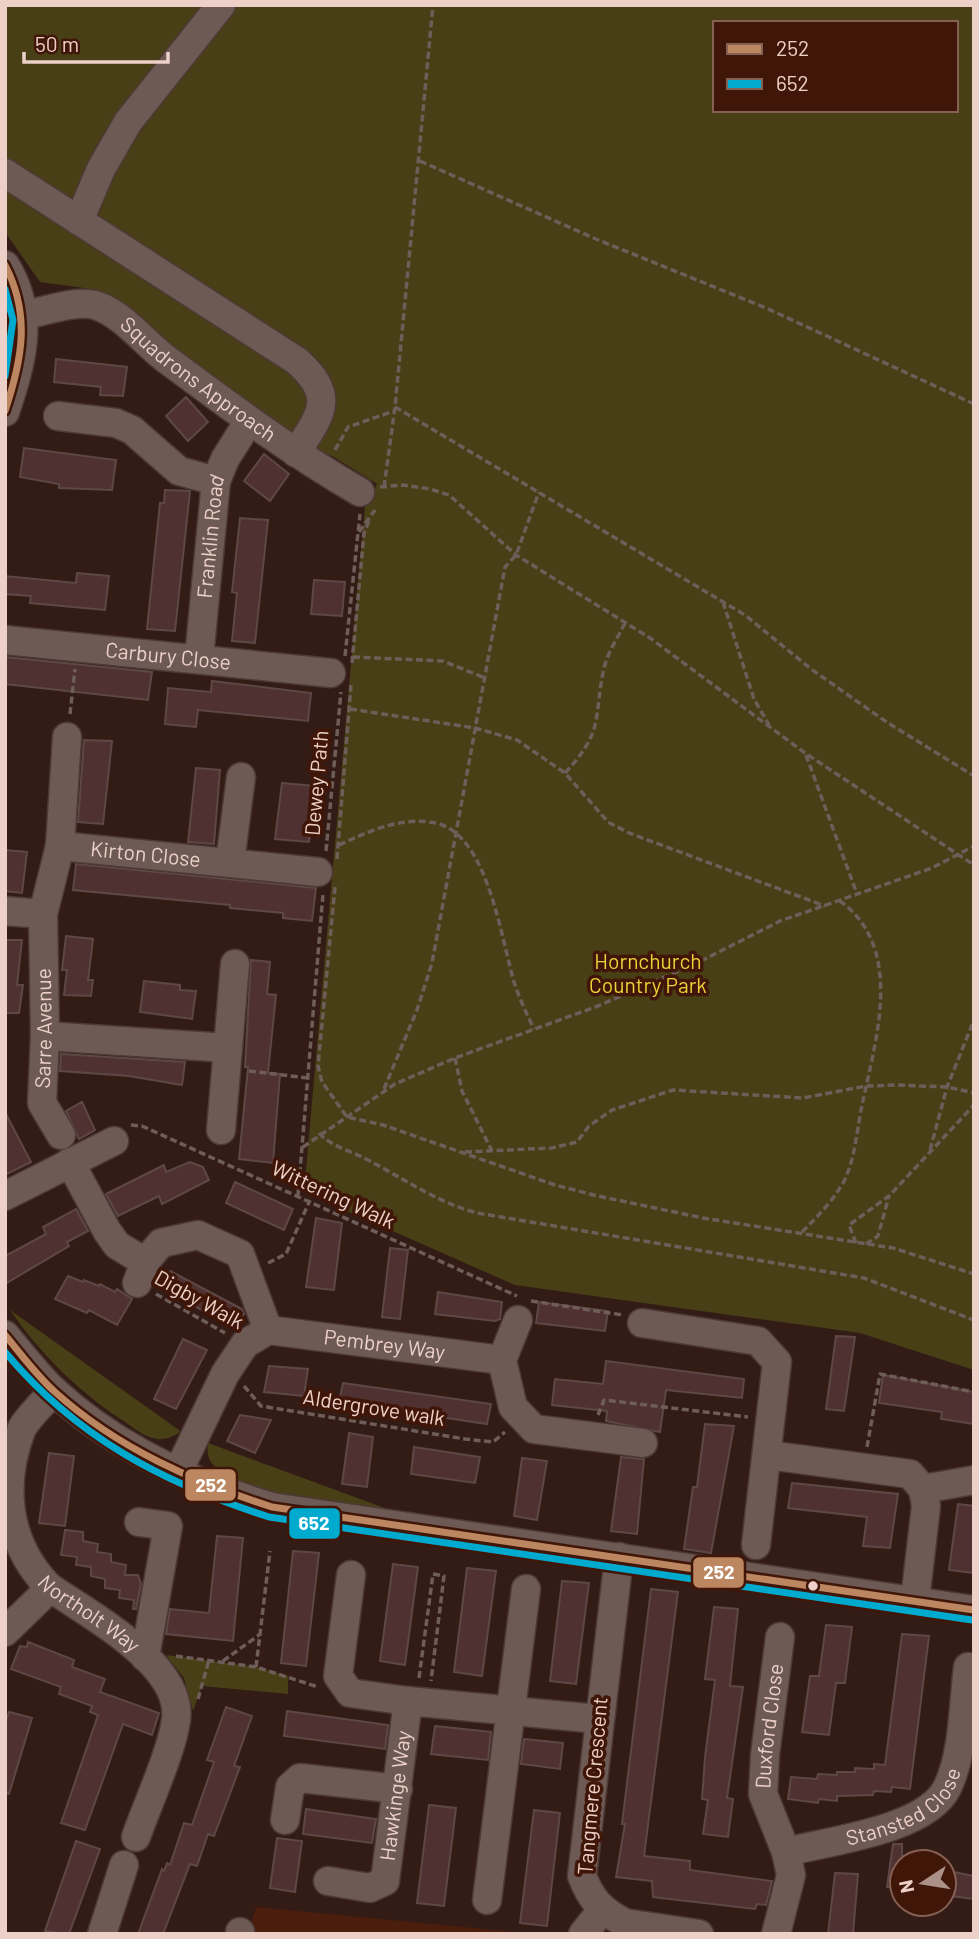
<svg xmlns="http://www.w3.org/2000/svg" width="979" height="1939" font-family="Barlow,sans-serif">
<rect width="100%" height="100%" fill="#331c15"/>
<path fill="#4b1d0d" d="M256,1907L535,1934H248Z"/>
<path fill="#493f16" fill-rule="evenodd" d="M5,5H974V1370L860,1333L515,1285L304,1192L365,507L377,484L334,457L285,436L84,288L40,282L5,232ZM715,23H956V110H715Z
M10,1310L179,1430V1433C170,1438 162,1441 153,1438C143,1436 134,1428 125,1422C79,1392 41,1355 10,1310Z
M208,1443L390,1510L571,1537L300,1500L229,1482L230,1476C215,1469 205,1461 208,1443Z
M166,1655L256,1667L288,1676V1694L202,1686L193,1711L184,1678Z"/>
<path fill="#503132" stroke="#5d4845" stroke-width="2" d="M56,359L127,367L123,396L100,395L101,387L54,382Z
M186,397L208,422L188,441L166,416Z
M24,448L116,460L112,490L59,488V484L20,477Z
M264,454L289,474L270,501L244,481Z
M165,490L190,491L175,631L147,629L160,503H164Z
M240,518L268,520L255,643L232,641L237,593L232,592Z
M77,573L109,576L105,610L30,603L31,596L5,594V576L76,583Z
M314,580L345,582L342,616L311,614Z
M5,657L152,672L148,700L5,684Z
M212,681L311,693L308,721L198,710L196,727L165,724L168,688L211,692Z
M84,740L112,741L103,824L78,822Z
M196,768L220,770L214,844L188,842Z
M282,783L315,786L309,842L275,839Z
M5,850L27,852L22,893L5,891Z
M76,864L316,888L312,921L283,918V913L230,908V905L73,890Z
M66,936L93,939L88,980H93L91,996L64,995L67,970H62Z
M5,940H22L17,985H23L19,1013H5Z
M251,960L270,962L267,994L276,995L268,1073L280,1074L273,1163L239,1159L248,1067H245Z
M144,981L180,985V990L196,991L192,1019L140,1012Z
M61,1054L185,1062L182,1085L129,1076L60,1071Z
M82,1102L95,1130L79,1139L66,1111Z
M5,1112L31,1162L5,1175Z
M190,1162L203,1167L209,1180L162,1204L159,1196L118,1216L106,1194L164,1165L166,1172Z
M235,1182L293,1209L284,1230L226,1203Z
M76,1209L88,1231L67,1242L69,1246L5,1284V1256L46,1234L43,1227Z
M316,1218L342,1223L334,1290L306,1287Z
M390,1248L408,1250L400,1319L382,1317Z
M170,1271L242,1309L244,1314L235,1328L161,1288Z
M68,1276L83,1282L84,1280L99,1286L100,1284L115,1292L117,1289L132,1299L117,1325L89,1310L87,1313L55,1299Z
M438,1292L502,1302L500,1319L495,1321L435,1314Z
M539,1302L608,1311L605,1331L536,1323Z
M836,1336L855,1337L844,1411L826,1409Z
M183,1339L207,1350L176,1409L154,1399Z
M606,1361L744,1379L742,1398L666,1390L660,1432L606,1421L607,1411L552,1405L555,1379L603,1384Z
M269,1366L308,1369L304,1396L264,1392Z
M883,1375L974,1392V1424L941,1419L942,1412L879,1403Z
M343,1383L491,1404L487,1424L339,1402Z
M240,1415L271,1420L255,1453L227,1441Z
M705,1424L734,1426L711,1553L684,1549L693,1487H697Z
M349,1433L373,1437L367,1487L342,1484Z
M414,1447L480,1457L475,1483L411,1474Z
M49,1453L74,1456L65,1526L39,1523Z
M621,1457L644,1459L637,1534L611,1531Z
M522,1458L547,1461L537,1520L514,1516Z
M792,1483L898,1494L890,1548L863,1546L867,1517L788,1508Z
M958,1504L974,1506V1573L949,1570Z
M65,1530L83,1532V1541L98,1544L97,1552L111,1554V1562L126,1565L125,1575H138L141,1584L136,1609H133L134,1600L119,1598L120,1590L105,1588V1579L91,1576V1567L76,1565L77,1557L61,1555Z
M217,1536L243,1538L233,1641L166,1634L170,1609L209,1613Z
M293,1551L319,1553L306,1666L281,1663Z
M393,1564L418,1567L405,1665L380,1661Z
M467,1568L496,1571L482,1676L454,1672Z
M562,1581L589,1583L576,1684L550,1681Z
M651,1589L678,1592L644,1856L690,1861V1870L772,1881L766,1905L757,1904L755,1909L653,1897L652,1881L616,1877L625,1824H622Z
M714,1607L738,1609L730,1686L743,1687L727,1798L733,1799L728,1837L703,1834L708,1800L702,1799L705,1757L715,1680L705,1679Z
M826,1625L852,1627L845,1683H836L829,1735L802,1732L810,1676H819Z
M902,1634L929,1636L910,1789L892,1787L891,1792L874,1791L873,1795L837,1796V1801L819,1799L818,1803L788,1799L791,1777L817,1779L818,1774L837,1775V1772H855V1768L874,1769V1764L885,1765Z
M28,1642L74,1660L72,1667L105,1679L100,1692L159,1713L152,1735L123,1724L85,1830L61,1823L98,1715L90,1712L92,1706L59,1694L61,1687L11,1669L20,1646L27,1647Z
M226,1707L252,1716L234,1766L240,1767L214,1836L208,1834L197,1866L190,1864L163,1934H138L162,1869L164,1871L167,1863L170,1865L184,1823L192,1825L214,1762L207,1760Z
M287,1711L388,1725L385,1749L284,1736Z
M9,1712L32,1718L9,1794L5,1793V1723Z
M435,1726L491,1732L488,1760L431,1754Z
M524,1739L563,1743L560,1769L521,1764Z
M429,1805L456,1808L444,1906L417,1903Z
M306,1809L376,1819L372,1843L303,1834Z
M534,1810L560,1813L547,1926L520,1923Z
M277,1838L302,1841L295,1892L270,1888Z
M76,1841L100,1849L69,1934L45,1931Z
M893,1844H902V1889L887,1887Z
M944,1870L974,1876V1899L944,1895Z
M835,1873L858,1874L853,1934H828Z"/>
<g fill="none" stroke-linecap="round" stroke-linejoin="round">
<g stroke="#4d3935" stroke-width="31">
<g id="minor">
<path d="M5,173L297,361C337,397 321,414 296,453"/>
<path d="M79,221L101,169L128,122L221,5"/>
<path d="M5,265C36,314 22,361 5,412"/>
<path id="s1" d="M24,315C47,311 76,299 98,306C123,315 145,343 166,359C229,406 291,452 360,492"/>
<path d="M58,416L116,423L132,430L179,471L216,481"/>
<path id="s2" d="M5,640L331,673"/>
<path id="s3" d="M199,658L216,481L225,459L249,421"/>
<path id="s4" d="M60,846L318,872"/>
<path d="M230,862L241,777"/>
<path d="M5,911L43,914"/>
<path d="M45,1036L228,1048"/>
<path d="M221,1130L235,964"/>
<path id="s5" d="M61,1135L42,1103L45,1036L43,914L60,846L67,737"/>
<path d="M70,1162L107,1231L117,1245L145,1262"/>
<path d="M5,1196L114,1141"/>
<path d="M137,1283L145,1262L161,1243L198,1235L240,1254L268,1330"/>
<path d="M518,1320L502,1360L513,1407L534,1429L643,1443"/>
<path d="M642,1323L758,1341L777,1362L756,1545"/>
<path d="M5,1335C21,1354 37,1375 55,1392C115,1447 195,1484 272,1507L974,1610"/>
<path id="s6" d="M54,1391C43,1403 30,1415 22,1428C0,1484 6,1542 48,1586C87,1614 184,1664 176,1720C172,1751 147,1805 136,1837"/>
<path d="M768,1455L910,1474L923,1489"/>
<path id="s7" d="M178,1472L225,1374L245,1344L268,1330L502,1360"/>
<path d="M139,1522L168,1526L145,1657"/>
<path d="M619,1557L582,1876C591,1900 602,1911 625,1923L699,1934"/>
<path d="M351,1575L338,1676L350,1693L408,1701"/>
<path d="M915,1600L926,1506L923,1489L974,1480"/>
<path d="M5,1632L40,1598L48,1586"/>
<path d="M285,1820L290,1787L300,1778L398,1789"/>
<path id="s8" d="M786,1852C829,1841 926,1830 947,1788C964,1753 963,1705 968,1667"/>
<path id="s9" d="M328,1881L370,1888L385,1881L408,1701L598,1719"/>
<path d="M487,1900L526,1589"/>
<path d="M102,1934L124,1865"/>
<path d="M240,1934V1932"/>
<path d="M583,1934L602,1910"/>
<path id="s10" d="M776,1934L791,1875L786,1852L763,1794L765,1755L780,1637"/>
</g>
</g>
<path stroke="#6e5d58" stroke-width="3.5" stroke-dasharray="7 3.5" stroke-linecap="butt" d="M420,161L596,239L766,308L974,404
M395,407L745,615L811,669L888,723L974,776
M335,450L348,427L394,411
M380,487L403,485L430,489L449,495L516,555L650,638L805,753L974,865
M384,487L395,407L433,5
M359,532L375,510
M723,602L754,699L769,725
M345,656L360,514
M353,657L443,661L485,678
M352,663L364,533L369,521
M350,709L475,728L517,740L565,773L608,822L629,833L825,906
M70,714L75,669
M806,755L857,894
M565,773C605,730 593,719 604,668C608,652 618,637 625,623
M339,845C369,831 402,816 436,823C489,835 501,941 515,985C520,1000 527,1014 534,1029
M326,851L341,692
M337,859L351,685
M335,887L318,1066L322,1082L347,1117L383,1125L555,1185L598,1196L703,1218L893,1248L974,1274
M455,1058L462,1091L492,1151
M249,1071L308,1078
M384,1089L417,1010L432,963L505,567L516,555L539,492
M131,1125L142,1126L517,1296
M319,1133C332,1147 349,1150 366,1159C403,1178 436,1202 477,1213L864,1278L974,1320
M303,1147L395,1084L455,1058L598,1006L697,963L780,921L932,868L974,846
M930,1150L947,1087L974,1020
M465,1152L552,1148L577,1142L589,1126L612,1110L673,1090L803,1098L866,1086L897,1085L947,1087L974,1093
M298,1195L323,894
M802,1232C817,1217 832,1202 843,1183C855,1161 857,1129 862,1105C876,1039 905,948 840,901
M856,1243L849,1225L889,1196L974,1105
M866,1244L878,1236L889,1196
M268,1263L286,1254L310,1200
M156,1294L225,1333
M531,1301L623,1315
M244,1386L261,1406L465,1439L493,1442L505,1432
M598,1415L604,1400L748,1417
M867,1447L880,1374L974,1392
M176,1656L256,1667L318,1687
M223,1661L259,1635
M256,1667L270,1551
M419,1678L433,1574L444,1576L431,1681
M198,1699L209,1660"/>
<use href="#minor" stroke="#6d5a54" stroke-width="28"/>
<g stroke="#401608" stroke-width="12">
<path id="bus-1" d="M5,265C31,315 22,360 5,411
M5,1335C21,1354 36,1375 55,1392C117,1448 194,1482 272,1507L974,1610"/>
</g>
<g stroke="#401608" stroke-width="12">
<path id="bus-2" d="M5,289L13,320L5,376
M5,1352C77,1438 163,1483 269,1517L972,1620"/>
</g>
<use href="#bus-1" stroke="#bb8660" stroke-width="7"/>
<use href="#bus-2" stroke="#00a9ce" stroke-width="7"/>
</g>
<circle fill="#edd0c7" stroke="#401608" stroke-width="2.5" cx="813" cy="1586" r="6"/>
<g text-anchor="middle" stroke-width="7" stroke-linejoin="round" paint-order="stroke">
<g font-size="21" fill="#edd0c7" stroke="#401608">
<text dy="7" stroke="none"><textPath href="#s1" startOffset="200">Squadrons Approach</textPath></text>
<text dy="7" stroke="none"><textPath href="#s3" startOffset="122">Franklin Road</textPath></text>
<text dy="7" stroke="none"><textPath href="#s2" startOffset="164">Carbury Close</textPath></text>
<text transform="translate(317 783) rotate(-85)" y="7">Dewey Path</text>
<text dy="7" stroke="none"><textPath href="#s4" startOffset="86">Kirton Close</textPath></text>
<text dy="7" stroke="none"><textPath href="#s5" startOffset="112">Sarre Avenue</textPath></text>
<text transform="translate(333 1195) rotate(25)" y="7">Wittering Walk</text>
<text transform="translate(199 1300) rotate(29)" y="7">Digby Walk</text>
<text dy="7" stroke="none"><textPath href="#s7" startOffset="289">Pembrey Way</textPath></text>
<text transform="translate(374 1408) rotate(9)" y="7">Aldergrove walk</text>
<text dy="7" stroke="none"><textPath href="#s6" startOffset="268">Northolt Way</textPath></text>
<text dy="7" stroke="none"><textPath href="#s10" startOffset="215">Duxford Close</textPath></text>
<text transform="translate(593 1786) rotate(-85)" y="7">Tangmere Crescent</text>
<text dy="7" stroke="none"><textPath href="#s9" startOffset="145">Hawkinge Way</textPath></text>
<text dy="7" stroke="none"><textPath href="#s8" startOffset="130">Stansted Close</textPath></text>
</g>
<g font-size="21" fill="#ecd138" stroke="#401608">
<text x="648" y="969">Hornchurch<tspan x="648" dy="24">Country Park</tspan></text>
</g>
</g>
<g stroke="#401608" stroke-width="2.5">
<rect x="184" y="1468" width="53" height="34" rx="7" fill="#bb8660"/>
<rect x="288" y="1507" width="53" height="33" rx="7" fill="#00a9ce"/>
<rect x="692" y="1556" width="53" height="33" rx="7" fill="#bb8660"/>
</g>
<g font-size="19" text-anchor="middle" font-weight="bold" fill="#fff">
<text x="211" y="1492">252</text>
<text x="314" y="1530">652</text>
<text x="719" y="1579">252</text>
</g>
<rect width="979" height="1939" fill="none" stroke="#edd0c7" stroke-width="14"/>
<rect x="713" y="21" width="245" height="91" fill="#401608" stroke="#856054" stroke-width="2"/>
<rect x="727" y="44" width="35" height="10" fill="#bb8660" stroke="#856054" stroke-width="2"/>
<text x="776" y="56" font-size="21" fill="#edd0c7">252</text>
<rect x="727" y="79" width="35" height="10" fill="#00a9ce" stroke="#856054" stroke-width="2"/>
<text x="776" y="91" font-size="21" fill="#edd0c7">652</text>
<g transform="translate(923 1883) rotate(258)"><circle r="33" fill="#401608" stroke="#856054" stroke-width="2"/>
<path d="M0-5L12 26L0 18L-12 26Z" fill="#ac9189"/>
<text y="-10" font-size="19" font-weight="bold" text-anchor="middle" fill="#edd0c7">N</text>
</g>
<path d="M24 52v10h144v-10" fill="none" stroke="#edd0c7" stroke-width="3.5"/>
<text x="35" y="52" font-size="21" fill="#edd0c7" stroke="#401608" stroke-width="5" paint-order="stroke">50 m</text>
</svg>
